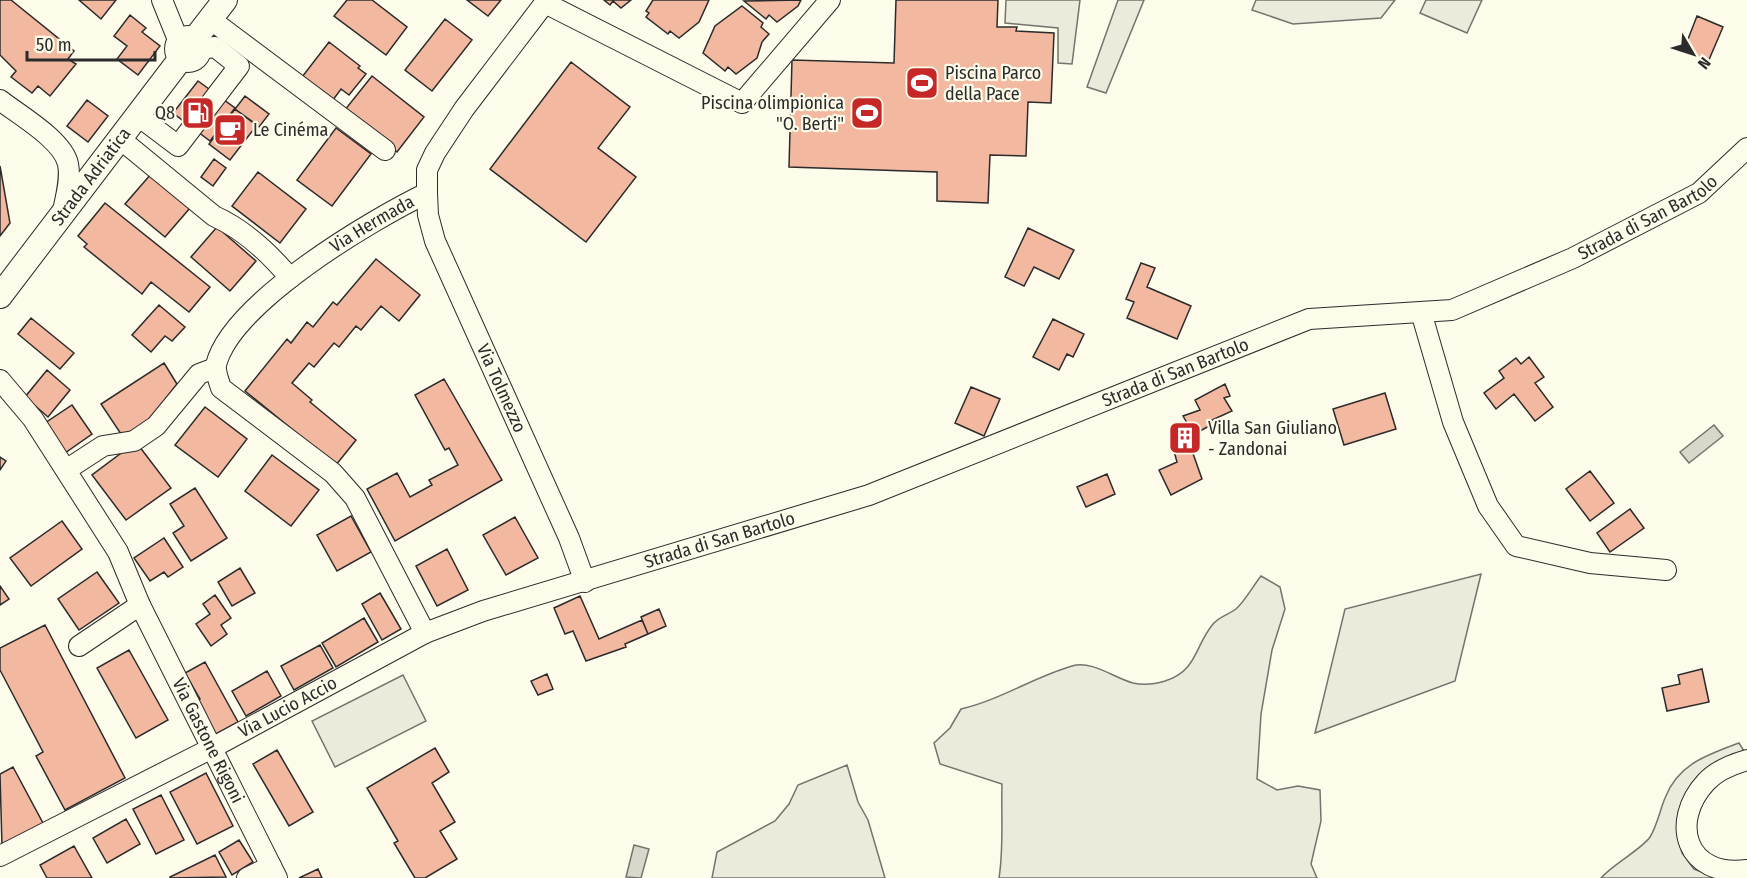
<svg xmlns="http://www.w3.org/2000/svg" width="1747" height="878" font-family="'Fira Sans Condensed',sans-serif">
<rect width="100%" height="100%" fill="#fdfbea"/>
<path fill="#ecebdb" stroke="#74746e" stroke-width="1.5" d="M1256,0H1395L1381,18L1293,24L1252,10Z
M1426,0H1482L1467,33L1420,13Z
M1481,574L1455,681L1315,733L1345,609Z
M1261,576L1280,587L1285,609L1272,650L1261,714L1257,779L1277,790L1298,786L1320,790L1321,821L1311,864L1317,878H999C1004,847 1001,815 1002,784L940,764L934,743L950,728L961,709C1000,700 1034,677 1072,666C1092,660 1114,678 1133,683C1142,685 1155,684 1165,681C1198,670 1194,647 1213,624C1220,616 1228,615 1236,609C1245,601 1253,586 1261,576Z
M403,675L426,721L335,767L312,721Z
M1739,743L1744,751L1680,813L1677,833L1682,853L1694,869L1718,878H1601C1613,864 1642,849 1650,837C1657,826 1660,810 1665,798C1678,764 1707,755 1739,743Z
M847,765L858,802L868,820L885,878H712L717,852L775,821L789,804L798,785Z"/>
<path fill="#eceadb" stroke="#74746e" stroke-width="1.5" d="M1006,0H1080L1072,64L1058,63V28L1005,23Z
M1118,0H1144L1106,93L1087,87Z"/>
<path fill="#d8d7c9" stroke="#74746e" stroke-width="1.5" d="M1714,425L1723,436L1689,463L1680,452Z
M634,845L649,849L641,878L626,877Z"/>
<path fill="#f2b8a0" stroke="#2b2b2b" stroke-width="1.5" d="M0,0H11L74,51L68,59L76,64L50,96L38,86L32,93L11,77L16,71L0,55Z
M79,0H116L101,19Z
M347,0H372L407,27L386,55L334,16Z
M467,0H501L488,16Z
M604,0H631L621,8L613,1L610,5Z
M653,0H709L699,22L679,38L670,31L668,34L646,17L649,13L646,11Z
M801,0L798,6L777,22L769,15L766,19L744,1Z
M896,0H998L997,27H1017L1016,31L1054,33L1051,103L1028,102L1026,156L990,155L988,203L937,201V172L789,167L792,60L894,63Z
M742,6L763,23L761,27L769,34L762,42L757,58L736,74L728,67L725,71L703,53L715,26Z
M130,15L146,28L142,32L160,46L138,75L117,59L127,46L114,36Z
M1697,16L1723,27L1708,62L1683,52Z
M445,19L472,40L432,91L405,70Z
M329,42L360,66L358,68L366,74L349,95L341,89L333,100L302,77Z
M571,62L630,107L598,148L636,177L586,242L490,169Z
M372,76L424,117L397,152L344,111Z
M198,81L235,108L210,141L173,113Z
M245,96L269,114L259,127L235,109Z
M87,100L108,116L88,142L67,126Z
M235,109L257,125L230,160L209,144Z
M336,128L371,154L332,206L297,180Z
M214,159L226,168L213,186L201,177Z
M0,166L10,223L0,236Z
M258,172L306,209L280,243L232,206Z
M151,174L190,208L165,237L125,204Z
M105,203L210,287L189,312L151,282L142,294L84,247L87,244L78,236Z
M217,227L256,261L230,291L191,257Z
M1028,228L1074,250L1059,279L1034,267L1024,286L1005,277Z
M376,259L420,295L399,321L381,306L361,330L356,326L339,347L334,343L314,367L309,363L292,383L312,400L310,402L356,440L336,465L245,391L287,339L291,343L307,322L313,327L333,302L337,305Z
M1141,263L1155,268L1147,287L1191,306L1177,339L1127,318L1134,302L1126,299Z
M159,305L185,327L172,341L165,336L151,352L132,335Z
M31,318L74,353L60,369L18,334Z
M1053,319L1084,334L1073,357L1067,354L1059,370L1033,357Z
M1529,357L1544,377L1535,383L1553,407L1535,421L1514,394L1496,409L1484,393L1504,378L1499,371L1516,358L1521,364Z
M164,363L177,384L143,428L125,440L101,404Z
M47,370L70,390L48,417L25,397Z
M444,379L502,480L395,541L367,489L397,473L410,497L432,485L429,480L458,465L449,448L445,450L415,395Z
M1225,384L1230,396L1224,398L1232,411L1210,421L1211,425L1198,432L1190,445L1202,479L1171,495L1159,470L1177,462L1172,444L1187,423L1183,416L1200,410L1195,400Z
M971,387L1000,399L984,436L955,423Z
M1385,393L1396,429L1344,445L1333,409Z
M72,405L92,434L65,453L45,423Z
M205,407L247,439L218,477L175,445Z
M136,442L171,488L126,520L92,475Z
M272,455L319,490L291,526L245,491Z
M0,457L6,461L0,470Z
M1590,471L1614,503L1590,521L1566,489Z
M1107,474L1115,494L1086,507L1077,487Z
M195,488L227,538L191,561L173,533L184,526L170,504Z
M1630,509L1644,528L1610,552L1597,533Z
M351,516L371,552L337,571L317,535Z
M515,517L538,558L506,575L483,535Z
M62,521L82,549L31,586L10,558Z
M164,538L183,567L168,577L164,572L150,581L134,558Z
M447,549L468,590L437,606L416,566Z
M240,568L255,593L232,606L218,582Z
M97,572L119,603L79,630L58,599Z
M0,586L9,599L0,605Z
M380,593L401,629L382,640L362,604Z
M215,595L231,618L221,625L227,634L211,646L196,624L210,614L203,604Z
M580,596L599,639L642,620L648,634L625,644L626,647L586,661L573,631L565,634L554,608Z
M659,609L666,626L648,634L641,617Z
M364,618L378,642L336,667L322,643Z
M45,625L125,778L65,810L36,756L43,752L0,670V648Z
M320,645L333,668L294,690L281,666Z
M129,650L168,720L136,738L97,668Z
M205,662L238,722L214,735L195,702L200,699L185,673Z
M1702,669L1709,702L1667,711L1662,688L1680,684L1678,675Z
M267,671L281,696L246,716L232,691Z
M547,674L553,689L538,695L531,681Z
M435,748L449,772L432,783L455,822L440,831L457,859L425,878H415L394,843L398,841L367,788Z
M277,750L313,812L289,826L253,764Z
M13,767L44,825L2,847L0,774Z
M206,773L233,826L197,844L170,792Z
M161,795L184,840L156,854L133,809Z
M126,819L140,844L107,863L93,838Z
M239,840L253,862L232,875L219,852Z
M74,846L92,878H47L40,865Z
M215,855L226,877L170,878V877Z
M318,869L322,878H299Z"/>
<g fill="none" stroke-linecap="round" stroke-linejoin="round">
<g stroke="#2b2b2b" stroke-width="22">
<g id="minor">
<path d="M162,0L179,42"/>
<path id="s1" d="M547,0L464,109L435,153L427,170V193L428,215L435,241L569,538L585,582"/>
<path d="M545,3L742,103L830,0"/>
<path d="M210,19L385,150"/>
<path d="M0,100C19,115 63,140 68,164C71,179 66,196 63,211"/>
<path d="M137,115L178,146L239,66L215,47L199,49"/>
<path d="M119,138L214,216C243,229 270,254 290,278"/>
<path d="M1421,312L1453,422L1488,506L1516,546L1590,563L1666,570"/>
<path id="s2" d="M0,380L33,419L118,552L140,605L277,878"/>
<path d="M66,470L103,446L134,441L156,426L199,374L215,368"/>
<path id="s3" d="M425,633L355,498L333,473L221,388C219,381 215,372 216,365C231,303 371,220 427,193"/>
<path d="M79,646L140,605"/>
<path d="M1747,760C1733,764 1716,771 1706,782C1669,822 1686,878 1747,870"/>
<path id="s4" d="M0,856L210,749L425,633L483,611L869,495L1309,319L1452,310L1573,258L1699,193L1747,148"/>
<path d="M247,878L271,866"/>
</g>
</g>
<g stroke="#2b2b2b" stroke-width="26">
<g id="major">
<circle cx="188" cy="49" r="11"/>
<path d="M194,40L225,0"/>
<path id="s5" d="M0,296L182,57"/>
</g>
</g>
<use href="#minor" stroke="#fdfbea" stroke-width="20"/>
<use href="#major" stroke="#fdfbea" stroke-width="24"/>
</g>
<defs>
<g id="stadium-square" transform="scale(1.725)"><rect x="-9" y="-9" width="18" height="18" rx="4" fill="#c62828" stroke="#fdfbea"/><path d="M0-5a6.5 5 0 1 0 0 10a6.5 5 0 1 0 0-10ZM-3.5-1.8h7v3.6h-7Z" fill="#fff"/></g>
<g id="fuel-square" transform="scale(1.725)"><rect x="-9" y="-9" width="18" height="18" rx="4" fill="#c62828" stroke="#fdfbea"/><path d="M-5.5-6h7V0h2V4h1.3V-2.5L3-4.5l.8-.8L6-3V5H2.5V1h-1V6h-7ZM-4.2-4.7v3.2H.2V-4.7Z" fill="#fff"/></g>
<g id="cafe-square" transform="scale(1.725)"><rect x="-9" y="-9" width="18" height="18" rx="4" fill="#c62828" stroke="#fdfbea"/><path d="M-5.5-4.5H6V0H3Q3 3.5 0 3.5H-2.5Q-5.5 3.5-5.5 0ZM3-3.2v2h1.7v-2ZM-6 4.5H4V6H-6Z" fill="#fff"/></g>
<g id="building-square" transform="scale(1.725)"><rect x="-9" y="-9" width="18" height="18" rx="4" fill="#c62828" stroke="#fdfbea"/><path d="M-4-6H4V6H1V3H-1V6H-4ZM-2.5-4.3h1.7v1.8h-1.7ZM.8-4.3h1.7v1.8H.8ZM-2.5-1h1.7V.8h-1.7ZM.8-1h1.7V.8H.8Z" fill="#fff"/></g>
</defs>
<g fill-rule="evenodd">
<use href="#stadium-square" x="922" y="83"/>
<use href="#fuel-square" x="198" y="113"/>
<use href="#stadium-square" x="867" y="113"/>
<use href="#cafe-square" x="230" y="130"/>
<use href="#building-square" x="1185" y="438"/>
</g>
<g text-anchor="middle" stroke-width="4.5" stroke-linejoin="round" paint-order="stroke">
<g font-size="18" fill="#2b2b2b" stroke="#fdfbea" text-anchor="start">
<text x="945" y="79">Piscina Parco<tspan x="945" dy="21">della Pace</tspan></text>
<text x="844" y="109" text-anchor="end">Piscina olimpionica<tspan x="844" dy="21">"O. Berti"</tspan></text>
<text x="175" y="119" text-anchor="end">Q8</text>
<text x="253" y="136">Le Cinéma</text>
<text x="1208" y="434">Villa San Giuliano<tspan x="1208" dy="21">- Zandonai</tspan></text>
</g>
<g font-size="18" fill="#2b2b2b" stroke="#fdfbea">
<text dy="6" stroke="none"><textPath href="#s5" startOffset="150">Strada Adriatica</textPath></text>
<text dy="6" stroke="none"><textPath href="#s4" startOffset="1779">Strada di San Bartolo</textPath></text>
<text dy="6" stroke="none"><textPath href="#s3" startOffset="564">Via Hermada</textPath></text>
<text dy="6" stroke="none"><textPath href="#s4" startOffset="1275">Strada di San Bartolo</textPath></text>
<text dy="6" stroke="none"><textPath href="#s1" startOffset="442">Via Tolmezzo</textPath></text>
<text dy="6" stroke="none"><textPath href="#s4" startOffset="789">Strada di San Bartolo</textPath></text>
<text dy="6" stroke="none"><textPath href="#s4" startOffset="324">Via Lucio Accio</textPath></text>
<text dy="6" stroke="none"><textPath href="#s2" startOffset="418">Via Gastone Rigoni</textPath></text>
</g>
</g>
<g transform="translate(1693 54) rotate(129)" stroke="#fdfbea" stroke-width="4.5" paint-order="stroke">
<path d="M0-4.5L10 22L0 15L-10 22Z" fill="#2b2b2b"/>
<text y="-9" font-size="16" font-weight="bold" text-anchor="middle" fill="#2b2b2b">N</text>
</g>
<path d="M27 51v9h128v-9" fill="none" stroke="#2b2b2b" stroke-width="3"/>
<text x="36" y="51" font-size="18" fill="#2b2b2b" stroke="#fdfbea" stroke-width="4.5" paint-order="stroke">50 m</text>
</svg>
